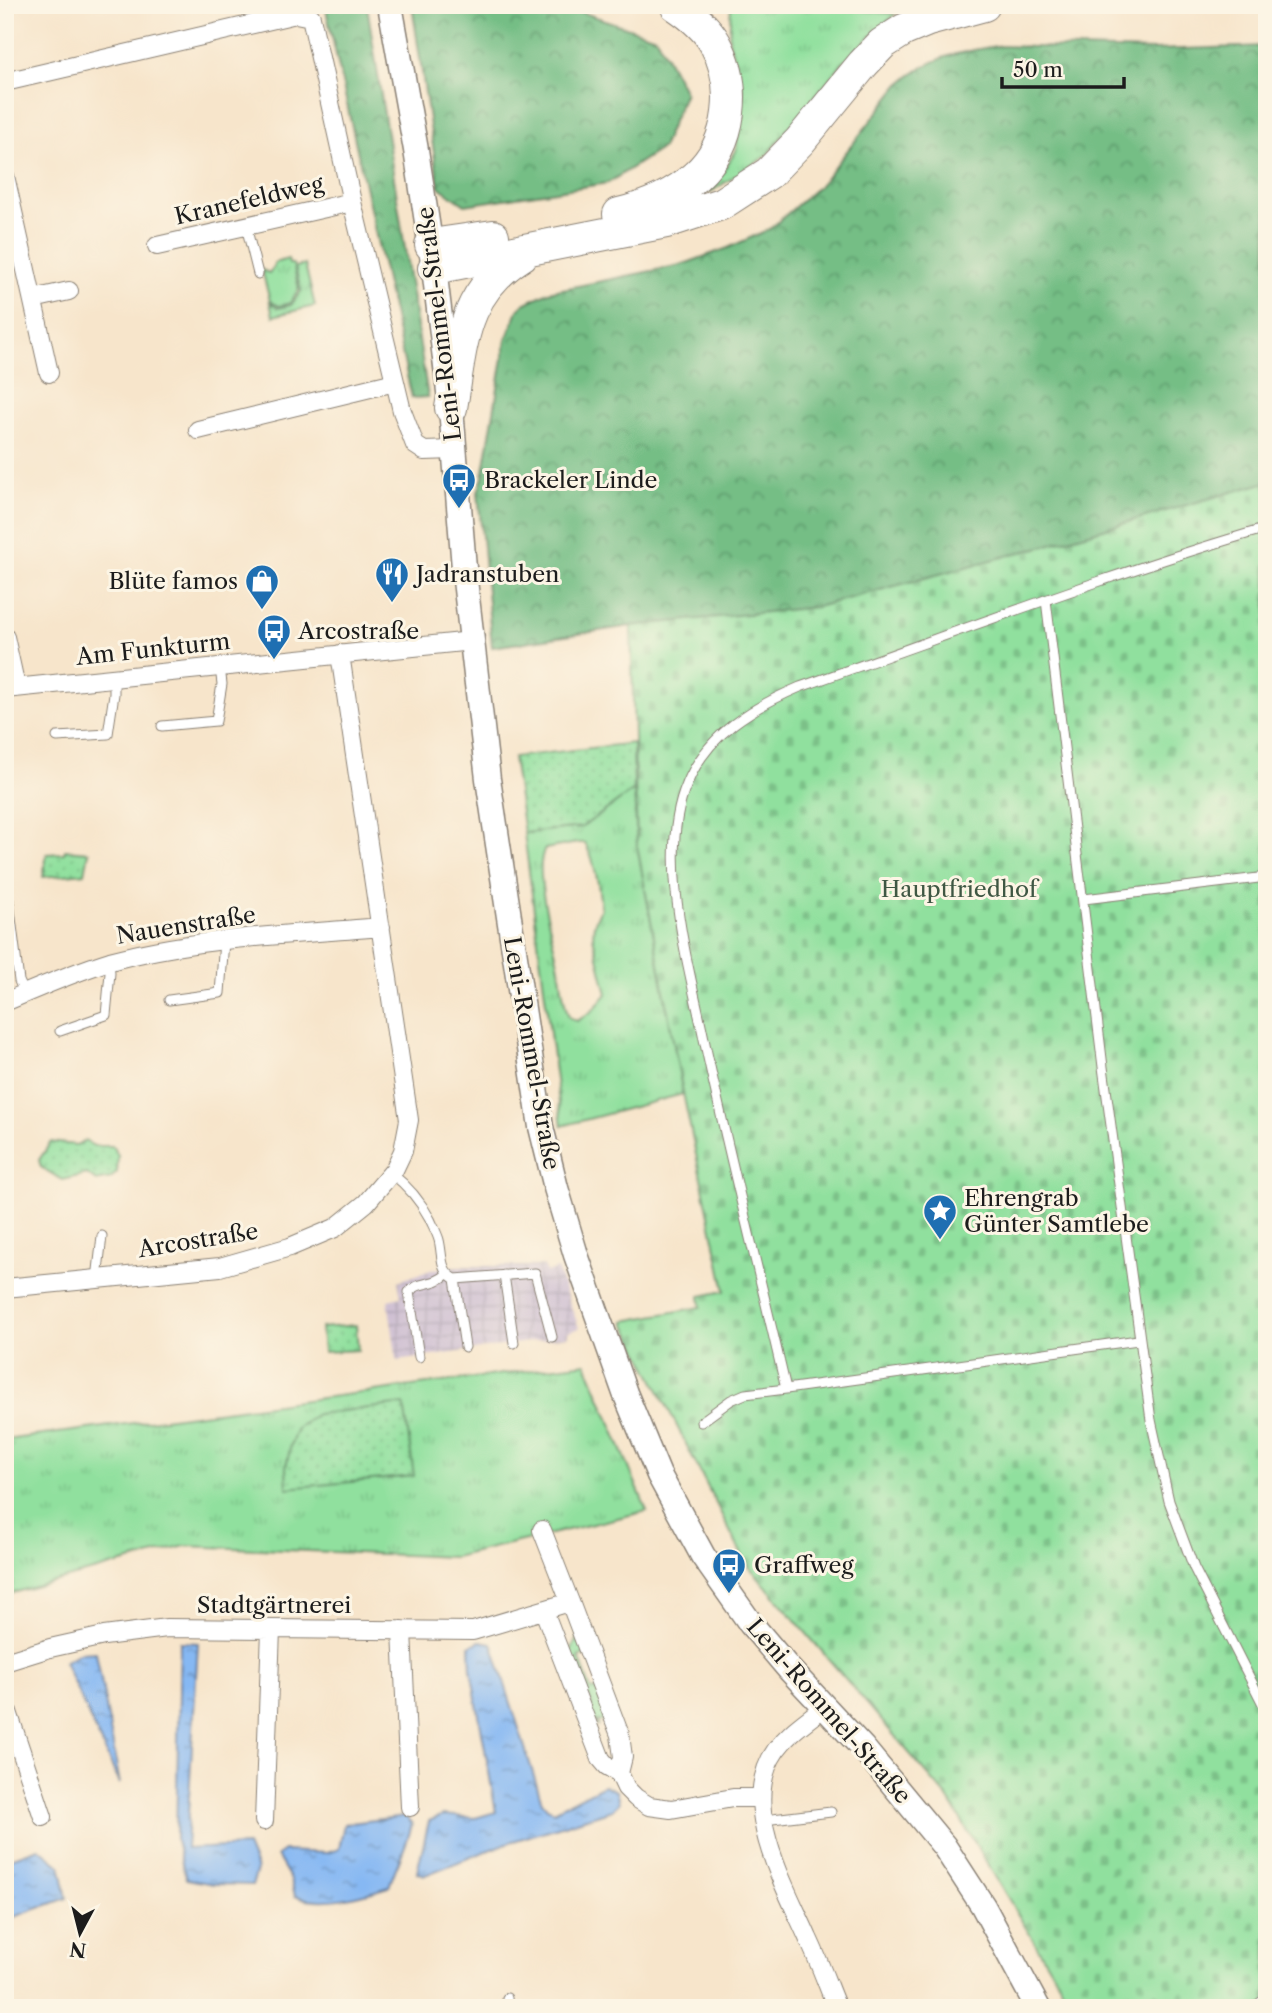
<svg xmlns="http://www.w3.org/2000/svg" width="1272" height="2013" font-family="'Libre Caslon Text',serif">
<defs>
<pattern id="industrial-grid" width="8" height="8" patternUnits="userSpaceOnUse" patternTransform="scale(1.75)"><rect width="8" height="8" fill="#cdbed2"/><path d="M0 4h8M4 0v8" fill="none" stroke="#afa3b4"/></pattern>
<pattern id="grass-tufts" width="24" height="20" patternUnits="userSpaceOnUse" patternTransform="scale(1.75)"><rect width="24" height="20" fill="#90e09e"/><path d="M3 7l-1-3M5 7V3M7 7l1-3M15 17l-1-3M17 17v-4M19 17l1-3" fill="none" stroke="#7cc088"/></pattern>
<pattern id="forest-crowns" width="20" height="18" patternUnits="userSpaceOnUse" patternTransform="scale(1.75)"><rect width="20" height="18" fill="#74be85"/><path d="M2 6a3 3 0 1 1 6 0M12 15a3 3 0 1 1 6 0" fill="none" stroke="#5e9a6c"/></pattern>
<pattern id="cemetery-stones" width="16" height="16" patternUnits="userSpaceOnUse" patternTransform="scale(1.75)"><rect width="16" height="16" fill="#90e09e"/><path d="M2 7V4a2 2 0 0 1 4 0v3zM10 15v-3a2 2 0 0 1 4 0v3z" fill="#7cc088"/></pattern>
<pattern id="park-dots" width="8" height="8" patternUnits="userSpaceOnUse" patternTransform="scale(1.75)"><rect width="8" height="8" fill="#90e09e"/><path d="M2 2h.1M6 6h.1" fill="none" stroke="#7cc088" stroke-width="1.8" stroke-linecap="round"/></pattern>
<pattern id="water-ripples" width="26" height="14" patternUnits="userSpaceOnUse" patternTransform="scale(1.75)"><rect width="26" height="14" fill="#86b8f3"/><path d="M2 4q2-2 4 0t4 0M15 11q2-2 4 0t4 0" fill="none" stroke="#6d95c4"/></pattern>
</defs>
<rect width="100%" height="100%" fill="#fcf5e5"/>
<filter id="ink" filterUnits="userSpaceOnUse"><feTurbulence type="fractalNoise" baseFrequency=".0143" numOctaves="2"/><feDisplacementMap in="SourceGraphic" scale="14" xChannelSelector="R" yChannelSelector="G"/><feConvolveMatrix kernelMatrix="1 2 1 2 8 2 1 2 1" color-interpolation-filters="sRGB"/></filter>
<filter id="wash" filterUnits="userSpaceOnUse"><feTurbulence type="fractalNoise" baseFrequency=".00686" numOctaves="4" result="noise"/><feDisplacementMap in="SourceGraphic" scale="28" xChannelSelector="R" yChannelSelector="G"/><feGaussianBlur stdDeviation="1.57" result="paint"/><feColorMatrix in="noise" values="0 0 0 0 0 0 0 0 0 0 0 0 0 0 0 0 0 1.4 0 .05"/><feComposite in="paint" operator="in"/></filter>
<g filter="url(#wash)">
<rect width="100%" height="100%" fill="#f7e5cb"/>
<path fill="url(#industrial-grid)" d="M457,1266H544L546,1273L557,1269L579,1328L568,1332V1336L397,1361L388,1300L401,1297L398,1281L434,1269Z"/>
<path fill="url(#grass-tufts)" stroke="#567e5d" stroke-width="2" fill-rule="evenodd" d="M731,5H818L896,14L845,60L766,156L709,193L736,151L743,90L729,41Z
M288,259L289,264H293L299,289L290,303L279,306L270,301L262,270L269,273L274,267V263Z
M305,265L315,306L273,316L270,303L278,308L291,305L301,291L295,267Z
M634,790L637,845L683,1094L562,1126L524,833L582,827ZM577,843H585L592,858L598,883L601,908L594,924L593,937L607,994L592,1011L577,1021L569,1017C562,999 562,982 558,963C553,939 532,868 545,849Z
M586,1363L647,1511L454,1557L185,1546L5,1595V1440Z
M578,1636L585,1654L579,1657L591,1690L597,1689L609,1722L597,1721L598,1727L586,1707L592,1705L580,1673L574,1675L568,1657Z"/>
<path fill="url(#forest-crowns)" stroke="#486d50" stroke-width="2" d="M325,5H367L428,397L412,398Z
M412,5H560L656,37L685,92L662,148L608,183L465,205L439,187Z
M996,46L1154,50L1267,46V482L1041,547L817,607L631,626L492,647L478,492L483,477L506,340L518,310L524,304L548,292L681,265L728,248L770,229L821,184L900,84C932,56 956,53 996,46Z"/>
<path fill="url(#cemetery-stones)" stroke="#567e5d" stroke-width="2" d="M1267,482V2008H1074L948,1798L746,1563L624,1321L701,1307L700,1296L725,1291L683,1093L637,845L631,626L817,607L1041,547Z"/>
<path fill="url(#park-dots)" stroke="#567e5d" stroke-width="2" d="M633,743L634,790L582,827L524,833L513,757Z
M65,850L89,852L85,873L43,877L47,854L64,853Z
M85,1141L94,1146H112L118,1155L117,1172L111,1178L96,1181L87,1174L62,1180L41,1167L39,1160L51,1142L76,1145Z
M356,1325L358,1350L323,1352L321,1328Z
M404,1404L414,1476L287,1488L286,1467L291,1444L297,1428L317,1414Z"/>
<path fill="url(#water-ripples)" stroke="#516a88" stroke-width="2" d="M480,1641L492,1643L542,1802L547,1808L554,1811L604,1785L616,1791L619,1803L612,1810L507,1843L425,1875L417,1872L429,1821L443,1815L475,1818L496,1812L471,1670L470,1646Z
M180,1642L198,1643L186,1849L247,1846L257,1870L252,1885L214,1884L186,1879L176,1840Z
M96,1652L120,1784L64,1662L79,1653Z
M405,1816L412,1824C407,1846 396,1865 389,1887C361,1896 324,1906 295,1896L291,1880L277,1856L284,1851L327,1853L339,1849L344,1824Z
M39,1848L60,1865L67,1898L5,1920V1860Z"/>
</g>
<g filter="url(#ink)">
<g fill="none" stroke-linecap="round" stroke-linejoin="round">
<g stroke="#8a8074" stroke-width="11">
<path id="lane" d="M246,226L258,274
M1046,600L1103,1067L1151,1420L1169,1501L1194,1568L1267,1712
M162,726L216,721L222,684L220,667
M57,737L108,734L114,694V677
M8,894L19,981L25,994
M1084,899L1267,877
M169,1000L220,993L224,941
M60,1031L106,1015L110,973L109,962
M391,1173C408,1186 420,1200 430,1219C433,1226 437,1233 439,1240C443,1256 439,1270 455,1279L535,1273L552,1337
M504,1275L514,1343
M97,1279L102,1236
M455,1279L465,1347
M1138,1340L786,1389C759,1272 729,1156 704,1039C689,965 656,856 687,784C707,734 753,707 800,687C955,633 1109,574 1267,528
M419,1357L409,1292C420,1280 433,1287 447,1274
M701,1422L731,1400L745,1394L786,1389
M764,1820L831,1812
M507,1998L508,2008
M1252,2008L1267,1998"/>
</g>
<g stroke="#8a8074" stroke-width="20">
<path id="street" d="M5,82L296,14L311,17L352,202L402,411L415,445L424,451L454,450
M5,176L49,373
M157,246L352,202
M33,299L69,291
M198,430L395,382
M5,637L16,687
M5,689L472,641
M5,1002C40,987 74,972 110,961C197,937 292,935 381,927
M5,1288L220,1267L290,1247L335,1228L366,1203L394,1170L403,1151L409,1120L340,654
M542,1530L570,1602
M544,1611L601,1759L607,1766L619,1773
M402,1630L410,1807
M5,1662L50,1648L104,1636L167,1628L473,1631L570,1602L620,1735L623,1757L619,1773L626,1788L636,1798L649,1806L671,1809L733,1798H761
M5,1703L43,1817
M824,1707C807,1721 789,1732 776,1750C737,1805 785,1885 808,1938C819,1961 827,1984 837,2008
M264,1821L271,1630"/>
</g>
<g stroke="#8a8074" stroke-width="27">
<path id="secondary" d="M390,5L416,150L434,268L451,408L465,580L488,779L541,1127L556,1188L576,1255L625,1393L659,1475L703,1556L751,1624L789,1669L863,1748L944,1846L983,1906L1038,2008"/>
</g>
<g stroke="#8a8074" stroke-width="34">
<path id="highway" d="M619,214C648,207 674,196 696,176C733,143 738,85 715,43C706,27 691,15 676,5
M431,245L493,236
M434,268L666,222L721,204L769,173L800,141L863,64L882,44L904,30L928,20L984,5
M451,408C462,344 461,293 522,255"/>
</g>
<use href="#lane" stroke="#fff" stroke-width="9"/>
<use href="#street" stroke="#fff" stroke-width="18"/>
<use href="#secondary" stroke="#fff" stroke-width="24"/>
<use href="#highway" stroke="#fff" stroke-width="32"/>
</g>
</g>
<defs>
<g id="bus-pin" transform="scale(1.75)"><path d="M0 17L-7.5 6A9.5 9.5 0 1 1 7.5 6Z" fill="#1f6fb2" stroke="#fcf5e5"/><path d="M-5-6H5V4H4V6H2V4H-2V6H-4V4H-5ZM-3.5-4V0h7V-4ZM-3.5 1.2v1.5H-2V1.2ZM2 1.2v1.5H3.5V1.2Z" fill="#fff"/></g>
<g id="restaurant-pin" transform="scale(1.75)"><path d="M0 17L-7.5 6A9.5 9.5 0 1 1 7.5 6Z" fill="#1f6fb2" stroke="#fcf5e5"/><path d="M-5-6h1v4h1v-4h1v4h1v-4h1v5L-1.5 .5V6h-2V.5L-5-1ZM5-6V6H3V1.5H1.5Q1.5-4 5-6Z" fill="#fff"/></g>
<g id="shop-pin" transform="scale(1.75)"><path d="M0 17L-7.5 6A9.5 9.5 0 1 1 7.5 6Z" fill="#1f6fb2" stroke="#fcf5e5"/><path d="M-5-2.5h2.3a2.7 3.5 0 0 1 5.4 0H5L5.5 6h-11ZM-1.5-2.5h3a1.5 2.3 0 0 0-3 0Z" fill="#fff"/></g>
<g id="sight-pin" transform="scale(1.75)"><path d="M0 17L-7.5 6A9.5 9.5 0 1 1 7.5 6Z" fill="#1f6fb2" stroke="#fcf5e5"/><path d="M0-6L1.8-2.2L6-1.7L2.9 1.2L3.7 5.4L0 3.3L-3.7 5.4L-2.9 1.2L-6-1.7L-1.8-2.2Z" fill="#fff"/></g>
</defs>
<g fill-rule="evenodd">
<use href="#bus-pin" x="459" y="480"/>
<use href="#restaurant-pin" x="392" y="574"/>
<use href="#shop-pin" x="262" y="581"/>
<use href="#bus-pin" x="274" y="631"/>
<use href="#sight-pin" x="940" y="1211"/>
<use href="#bus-pin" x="729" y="1565"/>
</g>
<g text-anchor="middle" stroke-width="6" stroke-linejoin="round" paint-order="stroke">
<g font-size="23" fill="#1c1c1c" stroke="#fcf5e5">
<text transform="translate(249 200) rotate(-13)" y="8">Kranefeldweg</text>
<text transform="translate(439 324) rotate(-97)" y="8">Leni-Rommel-Straße</text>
<text transform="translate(153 649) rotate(-6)" y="8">Am Funkturm</text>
<text transform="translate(186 925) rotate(-9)" y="8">Nauenstraße</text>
<text transform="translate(532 1053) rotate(80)" y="8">Leni-Rommel-Straße</text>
<text transform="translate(198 1240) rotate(-9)" y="8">Arcostraße</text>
<text x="274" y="1613">Stadtgärtnerei</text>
<text transform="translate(829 1711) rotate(49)" y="8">Leni-Rommel-Straße</text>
</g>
<g font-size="23" fill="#1c1c1c" stroke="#fcf5e5" text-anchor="start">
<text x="484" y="488">Brackeler Linde</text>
<text x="416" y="582">Jadranstuben</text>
<text x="238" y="589" text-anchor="end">Blüte famos</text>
<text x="298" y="639">Arcostraße</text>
<text x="964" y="1206">Ehrengrab<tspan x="964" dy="26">Günter Samtlebe</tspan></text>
<text x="754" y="1573">Graffweg</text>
</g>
<g font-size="23" fill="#3f5743" stroke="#fcf5e5">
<text x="959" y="897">Hauptfriedhof</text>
</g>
</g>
<rect width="1272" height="2013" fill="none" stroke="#fcf5e5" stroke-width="28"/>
<g transform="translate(80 1933) rotate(187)" stroke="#fcf5e5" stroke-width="5" paint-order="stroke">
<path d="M0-5L12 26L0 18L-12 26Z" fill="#1c1c1c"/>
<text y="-10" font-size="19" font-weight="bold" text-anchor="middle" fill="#1c1c1c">N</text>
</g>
<path d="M1002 77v10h122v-10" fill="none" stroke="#1c1c1c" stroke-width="3.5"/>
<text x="1013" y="77" font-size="21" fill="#1c1c1c" stroke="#fcf5e5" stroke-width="5" paint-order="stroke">50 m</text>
</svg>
